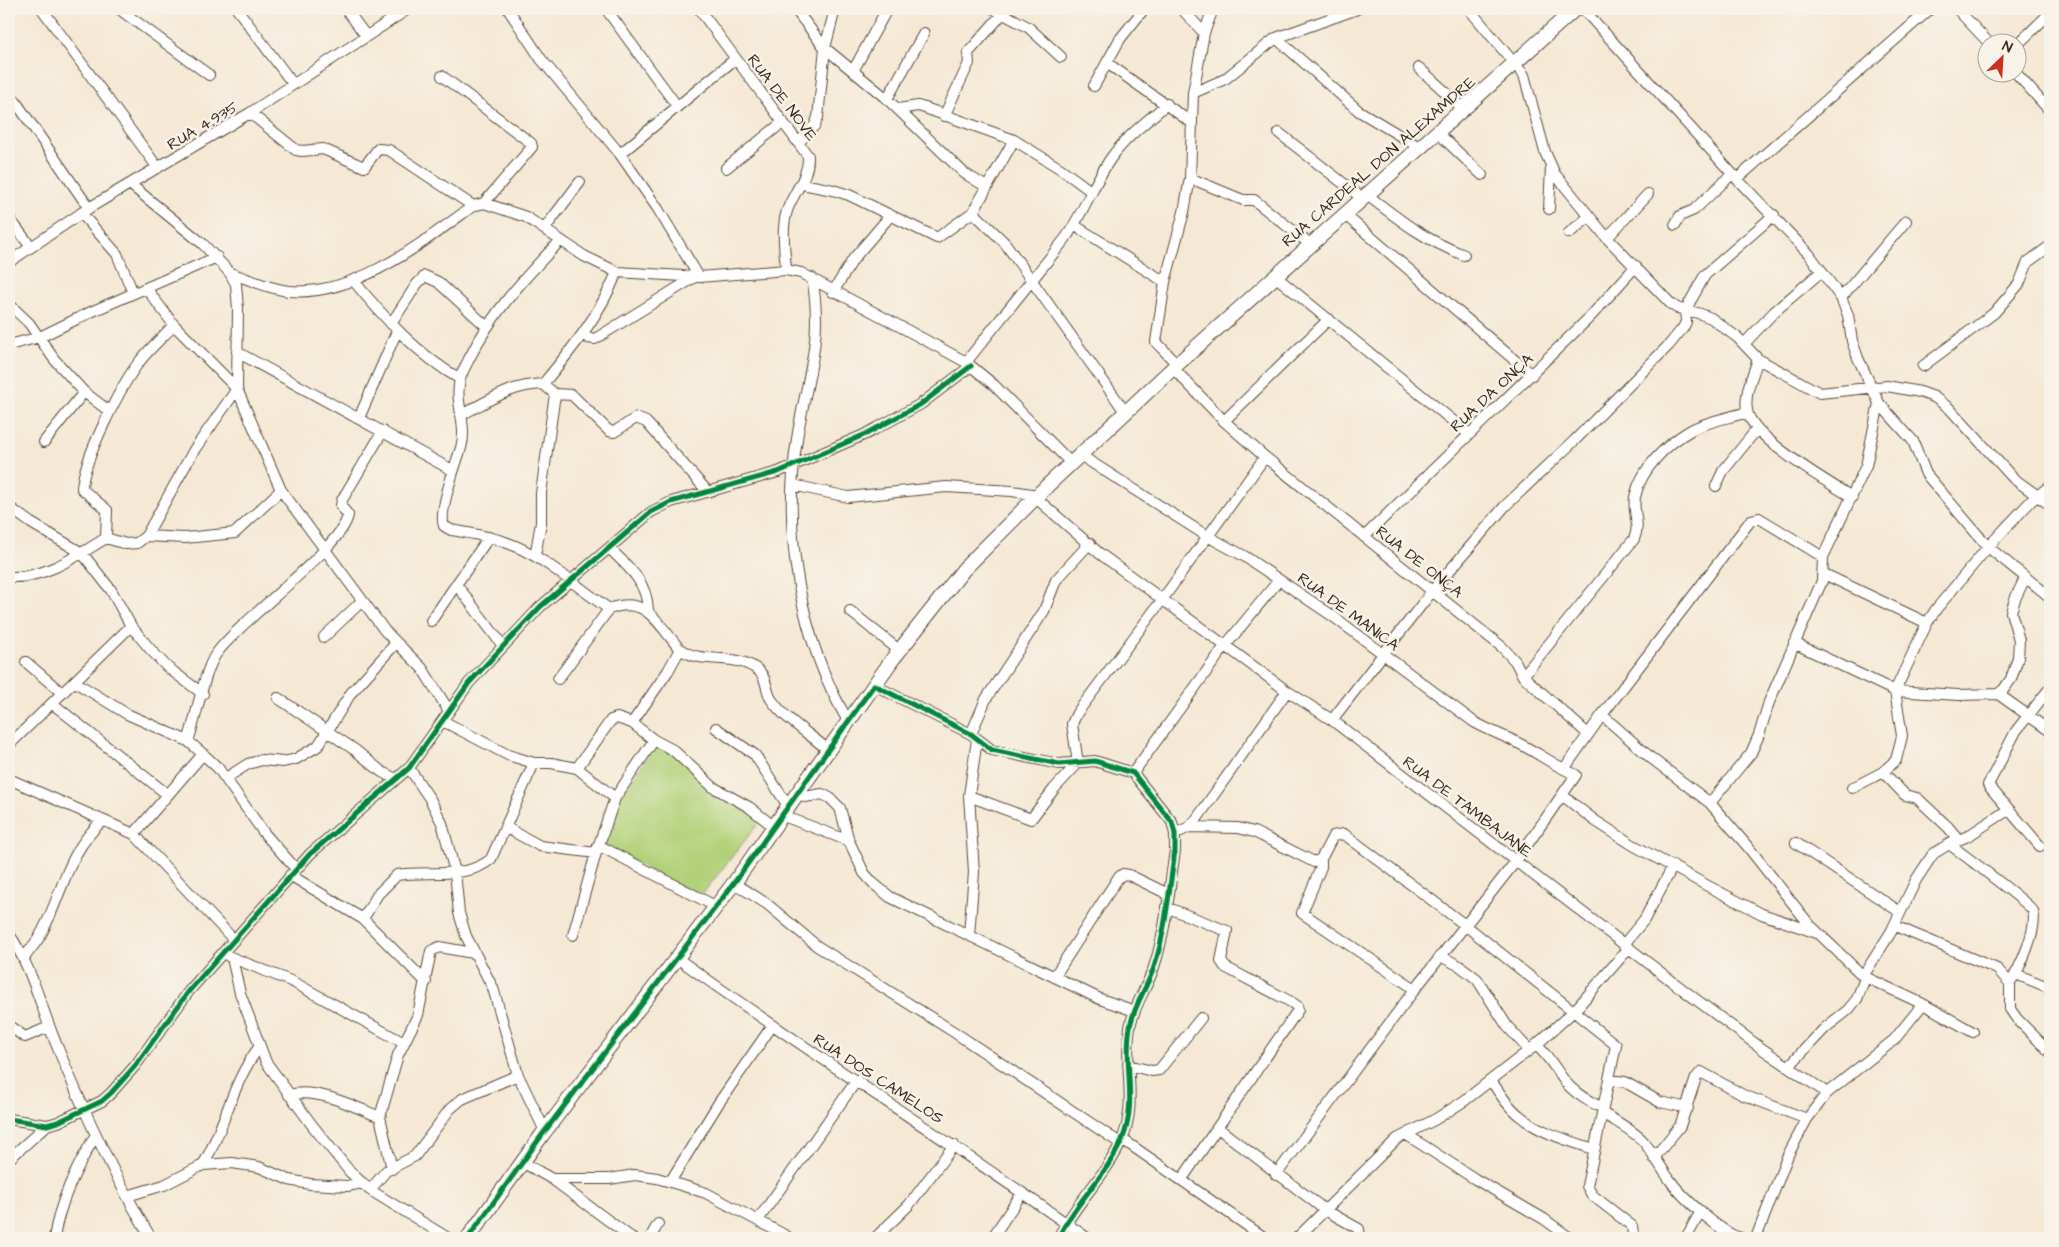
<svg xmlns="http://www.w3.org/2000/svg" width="2059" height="1247" font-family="'Architects Daughter',sans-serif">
<rect width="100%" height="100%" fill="#f7f3e8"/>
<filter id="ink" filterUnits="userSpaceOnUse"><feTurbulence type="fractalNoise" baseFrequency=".02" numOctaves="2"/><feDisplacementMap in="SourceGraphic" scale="10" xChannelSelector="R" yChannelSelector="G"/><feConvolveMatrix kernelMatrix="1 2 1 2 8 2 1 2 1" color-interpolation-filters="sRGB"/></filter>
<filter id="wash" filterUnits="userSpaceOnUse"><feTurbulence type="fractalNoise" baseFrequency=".0096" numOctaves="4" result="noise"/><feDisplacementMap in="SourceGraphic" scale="20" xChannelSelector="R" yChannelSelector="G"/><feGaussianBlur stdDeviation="1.12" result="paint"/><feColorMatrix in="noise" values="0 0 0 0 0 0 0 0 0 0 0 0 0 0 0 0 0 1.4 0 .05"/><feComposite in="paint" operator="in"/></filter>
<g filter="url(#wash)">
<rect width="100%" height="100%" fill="#f5e8d4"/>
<path fill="#b2d179" stroke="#767e4c" d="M658,743L762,819L700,897L604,846L602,841L618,799Z"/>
</g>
<g filter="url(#ink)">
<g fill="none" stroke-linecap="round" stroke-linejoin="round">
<g stroke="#574639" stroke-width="12">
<path id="street" d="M42,9L158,168
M119,9L209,75
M237,9L293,84
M346,9L366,36
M508,9L541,59L620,154L658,209L699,277
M606,9L677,106
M699,9L808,156C809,178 793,192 787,211C781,229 785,251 786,270
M795,9L825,48L887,99L964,173L985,186
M994,9L1028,27L1061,57
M1469,9L1524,75L1545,152L1555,174L1607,238L1671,304L1677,308L1698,313L1711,318L1738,338L1758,359L1820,393L1887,386L1920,392L1934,397L1949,408L2013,478L2050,505
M1583,9L1737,179L1809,254L1841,298L1848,315L1852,341L1858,358L1879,403L1913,441L1926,474L1988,547L2050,597
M1957,9L1988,42
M1204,33L1213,9
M1276,38L1359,111L1419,147
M2016,46L2050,13
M1107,63L1192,123
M1419,68L1464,109
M853,71L887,9
M2015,72L2050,111
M1094,86L1120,39L1144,9
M9,92L89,208
M1193,93L1225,79L1276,38L1357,9
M887,99L924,33
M898,109L918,106L925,108L1014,140L1061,169L1092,192
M250,113L296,150L302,151L323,149L364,167L378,149L389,150L473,206
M944,116L969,63L968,53L1003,13
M1437,132L1482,175
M1279,133L1362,198
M799,142L815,125L818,117L825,48L835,9
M620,154L735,59
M726,168L783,122
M1190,178L1243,200H1254L1310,244
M1737,179L1930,9
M802,184L833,190L849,195L937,238L973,212L1014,140
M131,185L203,244L230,273L236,284L238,309L237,389L281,490L385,631L422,668L449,711
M1366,194C1401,221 1423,239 1464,255
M484,203L526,217L584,256L617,272L699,277L786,270L801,273L966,362L994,385L1071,463
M1549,209L1551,167
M973,212L1005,243L1126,413
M81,213L117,254L133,293
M1344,214L1532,375
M9,218L31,247
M1074,225L1165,282
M1675,225L1680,216L1694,210L1732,174
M545,228L580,182
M1569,233L1589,217
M1607,238L1648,194
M560,241C525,277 491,314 469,359C466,366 461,373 460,380C454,402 468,424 461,448C456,463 438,513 444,526L451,530C469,533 488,536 505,542C543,555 575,586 609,609C640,597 652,614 670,637C673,640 676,646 680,649C703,666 736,651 759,671C767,678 766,691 771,699C784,719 810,734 828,750
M9,262L89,208L250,113L408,9
M230,273C249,279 269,289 289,291C355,297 423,242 473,206L484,203L532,147L531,143L442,76
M1275,276L1469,434
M812,278C824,341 806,379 797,439C782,533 800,640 848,721
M353,280C384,318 418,355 460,379
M833,292L854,258L890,216
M1841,298L1906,221
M9,304L29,323L54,359L84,392L109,411
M391,324L417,284L425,276L438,282L486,326
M584,333L588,338L595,339L695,277
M1744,344L1774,312L1822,271
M9,345L40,337L93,311L217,257
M237,352L452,470
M1758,359C1753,375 1744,393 1747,410C1750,437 1829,483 1852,497
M966,362L1065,239C1083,214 1093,184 1111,158C1126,137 1147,121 1167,104
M1177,364L1156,342L1165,282L1184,212L1190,178L1193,93L1204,33L1182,9
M1923,366L1994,313L2019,284L2028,262L2050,246
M1173,368L1224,421L1265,457L1502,647L1515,661L1523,676L1588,734
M543,384C572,349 600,315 617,272
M463,414C490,400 511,385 543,384L555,394L572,395L609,431L614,432L636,418L646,422L708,492
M359,418L397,331
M1224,421L1329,319
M44,442L84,392
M1080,455L1207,536L1244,556L1334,617L1474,722C1488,730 1502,735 1516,742C1533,750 1548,761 1564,769L1602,715
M793,485L848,497L946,487L1012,491L1038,495
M1716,486L1723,471L1757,429
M1036,498L1099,553L1287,691L1332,720L1690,995L1761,1048L1827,1093
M9,507L31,523L82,553L111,590L131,626L150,649L167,667L203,694
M146,536L194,450L237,389L174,325L146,288
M1364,537L1591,316L1636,266
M106,538L107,510L82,489C82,462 122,383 140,361C150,348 163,337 174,325
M610,549C629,567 647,582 648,610
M535,556L541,523V493L555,394
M1823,557L1759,518L1751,520L1602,715L1651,758L1710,803L1748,847L1809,924L1863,976L1923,1004L1973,1032
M1824,574L1927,623
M9,577C44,579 77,556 106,538L126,544L137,543L146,536L185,538L235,533L281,490
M456,584L503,646
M850,611L900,651
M431,621L489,537
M324,637L362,601
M1794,643L1895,691L1958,695L1998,694L2004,689L2011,679L2018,658L2019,640L2011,612L2015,599L2025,578
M26,662L62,693
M1523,676L1634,539C1641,524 1632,511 1635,497C1641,468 1667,444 1691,430C1707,421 1729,418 1747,412
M558,679L609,609
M75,682L127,714L188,741L203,754L218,768L264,833L296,869
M874,685L971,734L992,750L1059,764L1095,761L1133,773L1172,822L1175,834V851C1169,889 1166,931 1154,967C1147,988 1134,1005 1130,1027C1123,1065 1138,1103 1122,1140C1106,1176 1075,1203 1058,1238
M1998,694L2050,731
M278,698L355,750L382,772L396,779
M53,704L168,795
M1332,720L1433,590L1505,506L1574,441L1669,345L1683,328L1686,322L1685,311L1705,275L1774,215
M443,721L508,755L534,763H551L577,768L615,798
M632,723L668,671L680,649
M716,728L755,755L788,806
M971,734L986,699L1044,611L1056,580L1090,543
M188,741C196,719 204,671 216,654C240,620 343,547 348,515L341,506L342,500L383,431
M9,745L131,626
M203,754L134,834L234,940
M409,768L430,799L442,823L455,872L459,913L466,936L493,988L518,1075L545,1131
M577,768L611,720L617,718L632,723L654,740L673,750L713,787L749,807L773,826
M1883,772L1905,795L1917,798L1948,827L1959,840
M1133,773L1225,646L1279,580
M226,778L248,764L262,760L283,762L296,759L318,746L351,693L396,643
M9,779L134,834
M1852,788L1883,772L1896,760L1902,736L1895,691L1927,623L1937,608L1988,547L2031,501L2050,486
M1562,795L1594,820L1633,845L1706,885L1762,914L1817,933
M969,796L1031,819L1054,789L1078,763L1072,724L1077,713L1162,600L1265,457
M805,797L822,794L830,798L840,808L849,841L864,873L874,884L890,897L1100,999L1135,1011
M1710,803L1751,753L1759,735L1769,702L1822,581L1823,557L1866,466L1879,403
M781,815L849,841
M505,827L540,846L596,853
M1189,827L1238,828L1254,832L1314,862L1321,859L1333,836L1344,834L1465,925L1616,1045L1587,1186L1592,1195L1632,1226L1633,1234L1630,1238
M1175,834L1189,827L1196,820L1287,691
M1796,843L1900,912
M1949,844C1960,852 2031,905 2033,911C2038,929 2020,968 2010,983
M598,845L715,906
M2040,846L1988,785L2016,731L2050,688
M1321,859V867L1302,913L1415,989
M290,875L363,919L426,982
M734,883L767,904L817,946L954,1032L1120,1143
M1166,907L1227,931L1221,961L1225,967L1291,1002L1297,1006L1298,1010L1182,1179
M363,919L378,894L397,875C427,870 467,880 491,859L534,763
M1895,926L1997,969L2010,983V1009L2017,1019L2050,1052
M9,934C32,967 41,1008 57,1046C84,1112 114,1177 151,1238
M573,935L596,853L615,798L654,740
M969,935L974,872L969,796L977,739
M1624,944L1644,920L1673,866
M228,956L293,982L404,1043
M1440,956L1460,966L1477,979L1507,1026L1529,1050
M24,958C29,951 35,944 40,936C63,895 65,855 102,821
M232,958L240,993L266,1062L312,1125L350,1172L370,1190L448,1238
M677,958C811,1055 952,1142 1087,1238
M2016,974L2050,988
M1054,977L1118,878L1123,874L1129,875L1168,894
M9,1026L25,1037L49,1027
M1536,1045C1551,1057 1557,1074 1570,1087C1580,1097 1591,1102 1603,1108
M1128,1065L1152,1071L1159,1070L1201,1018
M1789,1066L1825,1028L1848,1010L1857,999L1865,978L1863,976L1891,932L1916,880L1933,854L1949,844L1968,836L2008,810
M1491,1080C1499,1093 1508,1107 1520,1116C1540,1133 1570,1141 1594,1149
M1610,1080L1625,1082L1660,1102L1688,1108
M289,1095C316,1087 355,1107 380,1117L398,1055L418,1015L431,951L439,947L473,953
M1602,1113C1616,1121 1629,1128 1641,1139C1652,1150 1660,1167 1670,1180C1681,1196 1723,1235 1741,1238
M380,1117L392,1169
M9,1119L47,1125L58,1122L102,1101L111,1093L135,1066L189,991L310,854L409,768L469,683L540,607L651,512L671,502L778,472L866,434L921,404L971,366
M1218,1128L1325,1210L1359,1229L1360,1238
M1407,1135L1475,1179L1544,1219L1570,1238
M1122,1139L1265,1238
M1654,1158L1680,1126L1696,1078L1701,1072L1743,1095L1807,1119
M9,1159L47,1125
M522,1162L552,1179H609L635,1175L657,1178L684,1186L706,1193L790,1238
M203,1165C226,1126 231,1083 260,1046
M1276,1175L1415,989L1516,861L1576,775L1564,769
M552,1179L632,1238
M670,1182L718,1104L772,1026
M370,1190L386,1171L415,1156L450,1109L462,1099L518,1075
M127,1196L164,1185L203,1165L232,1163L259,1167L289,1180L310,1184L347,1186L363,1183
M758,1220L857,1080
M54,1238C60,1200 76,1169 95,1136
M650,1238L658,1224
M875,1238L909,1205L954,1145
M992,1238L1022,1193
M1297,1238L1397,1139L1436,1119L1464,1101L1536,1045L1575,1010L1629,948
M1686,1238L1701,1211
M1756,1238L1788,1155L1807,1119L1827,1093L1894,1040L1923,1004"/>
</g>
<g stroke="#574639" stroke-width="16">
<path id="secondary" d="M468,1238L542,1135L734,883L892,660L964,569L1048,485L1173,368L1575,9"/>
</g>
<use href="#street" stroke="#fff" stroke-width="10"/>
<use href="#secondary" stroke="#fff" stroke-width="14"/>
<g stroke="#f7f3e8" stroke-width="8">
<path id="cycleway" d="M9,1119L47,1125L58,1122L102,1101L111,1093L135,1066L189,991L310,854L409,768L469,683L540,607L651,512L671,502L778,472L866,434L921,404L971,366
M468,1238L542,1135L734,883L874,685L971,734L992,750L1059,764L1095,761L1133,773L1172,822L1175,834V851C1169,889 1166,931 1154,967C1147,988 1134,1005 1130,1027C1123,1065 1138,1103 1122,1140C1106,1176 1075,1203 1058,1238"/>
</g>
<use href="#cycleway" stroke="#00873e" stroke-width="5"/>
</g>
</g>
<g text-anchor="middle" stroke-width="5" stroke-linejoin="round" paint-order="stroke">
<g font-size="16" fill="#3b2a1e" stroke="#f7f3e8">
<text transform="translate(783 97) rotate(53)" y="6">RUA DE NOVE</text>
<text transform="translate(202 125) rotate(-31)" y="6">RUA 4.935</text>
<text transform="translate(1378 161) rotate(-41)" y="6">RUA CARDEAL DON ALEXAMDRE</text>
<text transform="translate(1491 392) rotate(-43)" y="6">RUA DA ONÇA</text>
<text transform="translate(1420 561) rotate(38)" y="6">RUA DE ONÇA</text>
<text transform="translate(1349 611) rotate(36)" y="6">RUA DE MANICA</text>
<text transform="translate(1468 806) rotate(37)" y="6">RUA DE TAMBAJANE</text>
<text transform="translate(879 1078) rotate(33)" y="6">RUA DOS CAMELOS</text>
</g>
</g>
<rect width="2059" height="1247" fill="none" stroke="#f7f3e8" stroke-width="30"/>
<g transform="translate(2002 58) rotate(25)"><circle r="24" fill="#f7f3e8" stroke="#aca397"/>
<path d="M0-4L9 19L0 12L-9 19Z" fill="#c8321e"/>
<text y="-8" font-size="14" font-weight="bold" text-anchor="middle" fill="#3b2a1e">N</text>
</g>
</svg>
